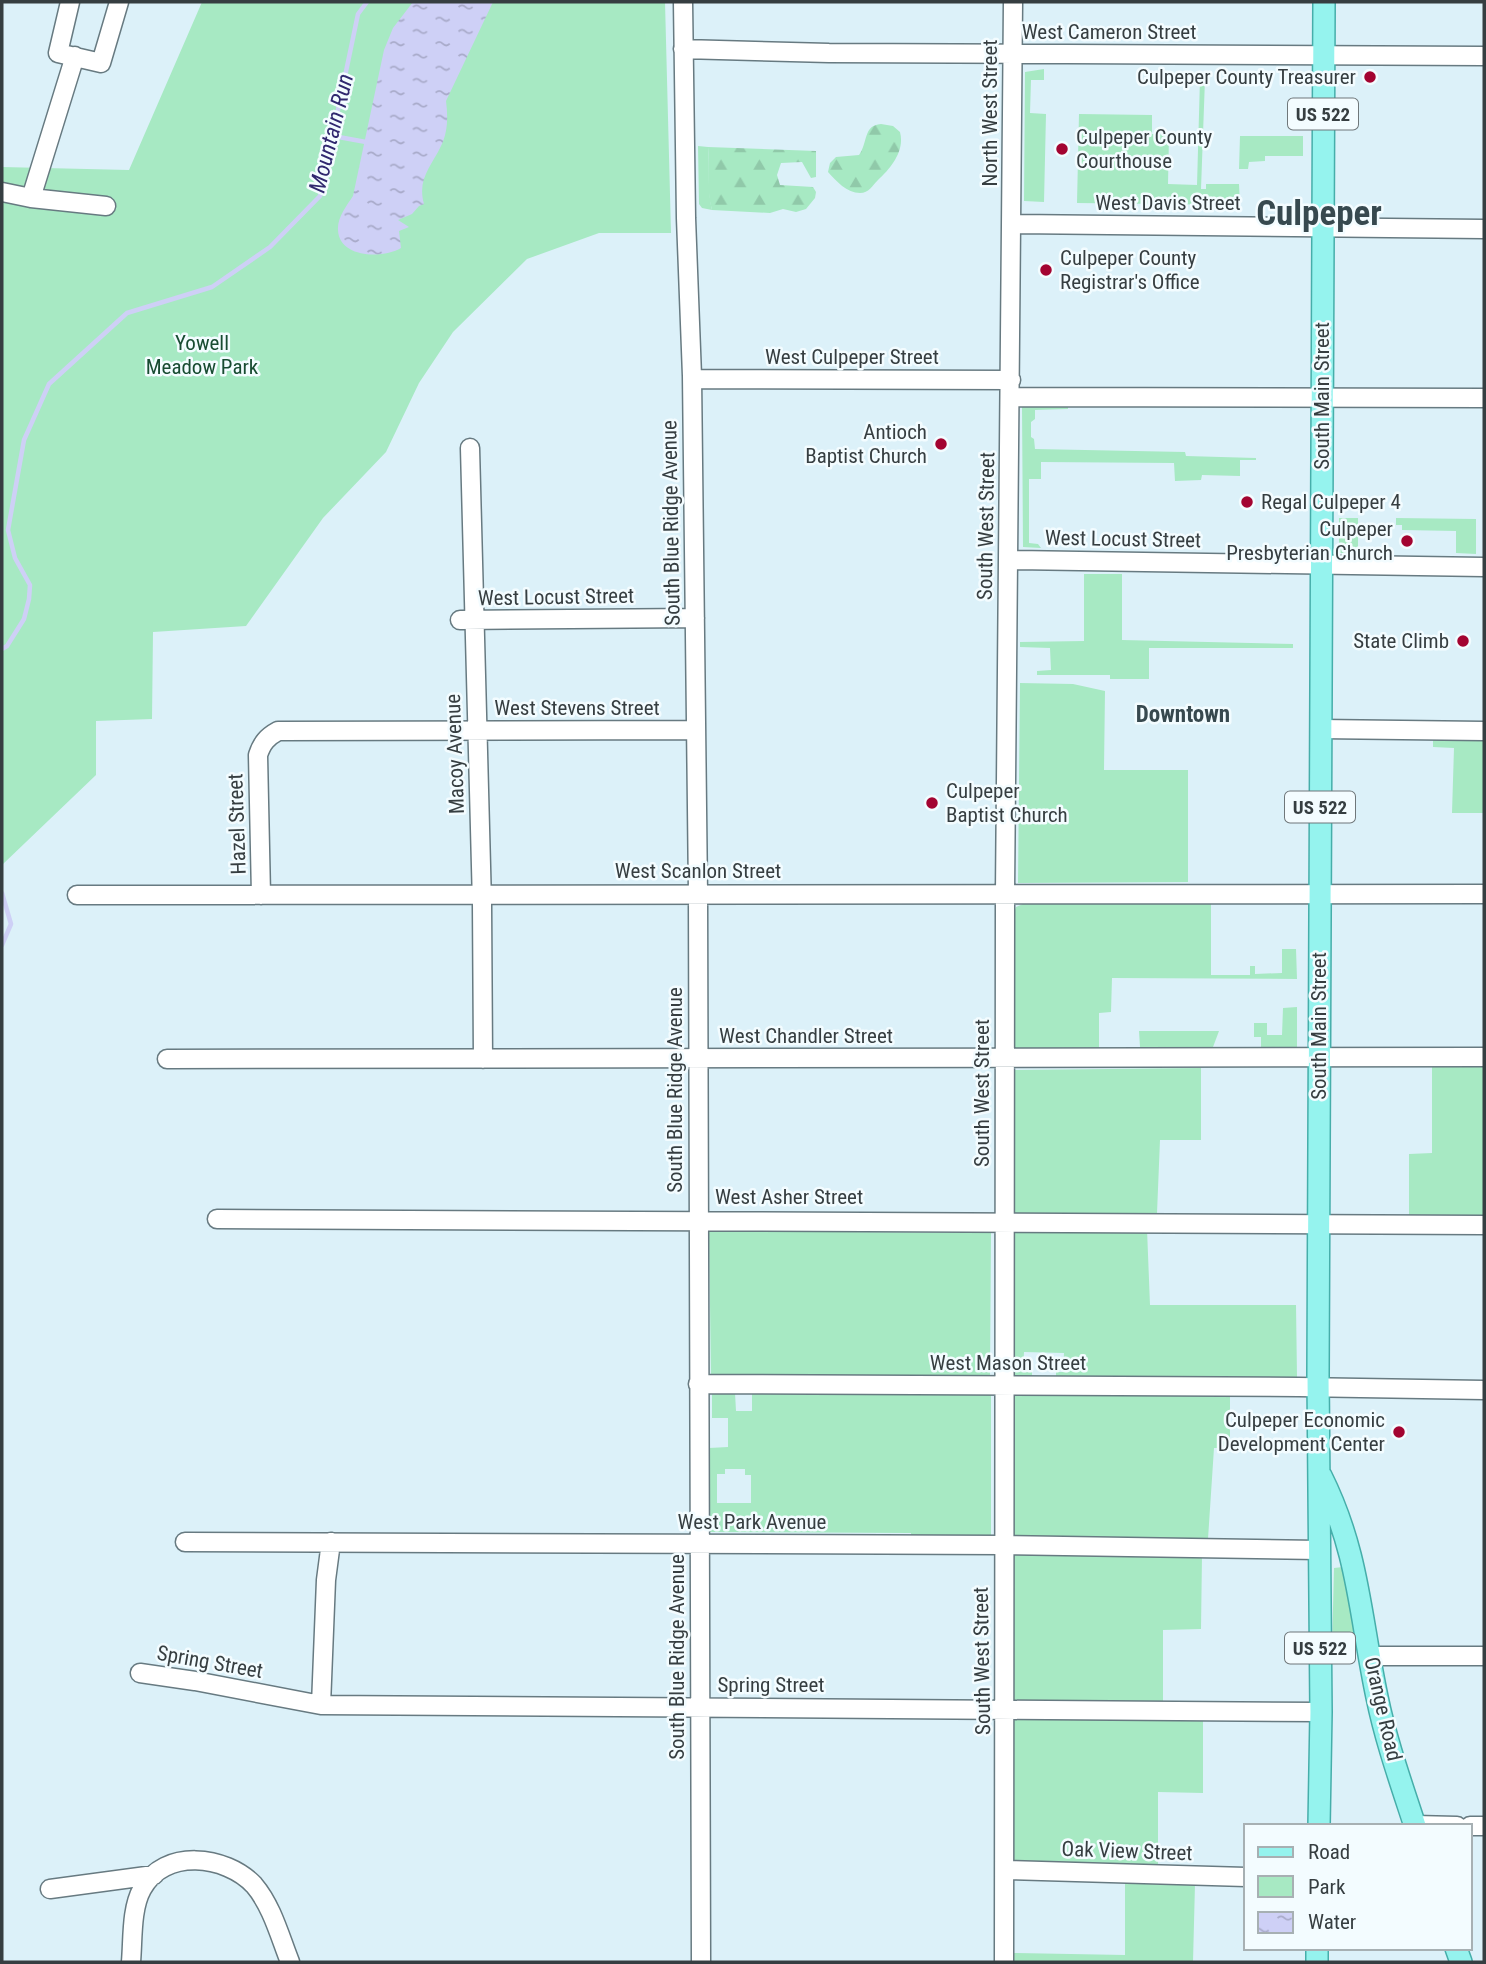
<svg xmlns="http://www.w3.org/2000/svg" width="1486" height="1964" font-family="'Roboto Condensed',sans-serif">
<defs>
<pattern id="forest-firs" width="22" height="20" patternUnits="userSpaceOnUse" patternTransform="scale(1.75)"><rect width="22" height="20" fill="#a7e9c3"/><path d="M5 1l3.5 6h-7zM16 11l3.5 6h-7z" fill="#90c9a9"/></pattern>
<pattern id="water-ripples" width="26" height="14" patternUnits="userSpaceOnUse" patternTransform="scale(1.75)"><rect width="26" height="14" fill="#ced0f6"/><path d="M2 4q2-2 4 0t4 0M15 11q2-2 4 0t4 0" fill="none" stroke="#a8aac9"/></pattern>
</defs>
<rect width="100%" height="100%" fill="#dcf1f9"/>
<path fill="#a7e9c3" fill-rule="evenodd" d="M202,2H665L671,233H599L527,259L453,332L419,383L386,452L323,518L246,626L153,632L152,719L96,721V775L2,865V167L129,170Z
M1044,69V80H1031L1030,113L1046,114L1044,202L1024,201L1025,72Z
M1200,79H1205L1201,189H1206V184H1239L1240,205L1077,203L1079,114L1152,115V134L1169,135L1168,184L1197,185Z
M1240,136H1303V156H1265V161L1249,162L1248,169H1239Z
M698,146L708,147C710,168 707,189 712,210L702,208L699,204Z
M1031,405L1068,406V409L1035,410V419L1031,422V437L1034,439L1035,449L1185,452L1186,456L1256,458V460H1240V476L1202,475L1201,480L1175,481L1174,463L1041,462V479H1029V543L1038,544L1041,548L1023,547L1022,407Z
M1339,518H1358V548H1385V554L1339,553Z
M1396,518L1476,519V554L1456,553V531L1402,530V525H1396Z
M1084,574H1122V640L1293,644V648H1149V679H1110V675H1037V671L1051,670L1050,648L1020,647V642L1084,641Z
M1020,683L1073,684L1105,691L1104,770H1188V882L1018,883Z
M1484,738V813H1452L1454,748L1433,747V739Z
M1023,904H1211V975H1250V966H1255V974L1282,973V949H1296L1297,979L1112,978L1111,1012L1099,1013V1049L1015,1048L1013,1043L1014,912L1016,907Z
M1297,1007V1049L1261,1050V1037H1254V1023H1267V1035H1282L1283,1008Z
M1139,1031H1219L1213,1047H1140Z
M1432,1065H1484V1217L1409,1216V1154L1432,1153Z
M1201,1068V1140H1160L1157,1213H1013L1014,1070Z
M1014,1228L1147,1229L1150,1305H1296L1297,1377L1056,1379V1372H1063L1064,1353L1024,1352L1023,1371L1032,1372V1379H1014Z
M709,1231L991,1233L990,1377H711Z
M712,1393H735L736,1411H752V1393H991V1538H911V1533L710,1532L709,1448L728,1447V1418H712ZM725,1469H745V1475H751V1503H717V1474H725Z
M1014,1396H1230V1448H1214L1208,1539L1014,1538Z
M1014,1554L1202,1555L1201,1629L1163,1630V1702L1014,1700Z
M1343,1567L1359,1648L1332,1649L1334,1568Z
M1011,1716L1203,1718V1793L1158,1792V1867L1011,1864Z
M1125,1883L1195,1884L1193,1962H1011V1953L1125,1955Z"/>
<path fill="url(#forest-firs)" d="M881,124L893,126L900,132C905,151 891,168 878,180C872,186 869,193 860,193C847,193 836,181 828,172L830,163L836,157L859,155C868,143 863,125 881,124Z
M708,147L816,151V177L811,178L802,162L781,163L777,175L780,185L813,187L816,192L815,198L806,209L796,212L783,209L770,213L712,210C706,190 710,168 708,147Z"/>
<path fill="url(#water-ripples)" d="M413,2H493L446,101C448,116 448,132 441,146C431,167 417,179 424,204L419,206L412,214L398,220L409,227L399,231L401,248C383,259 339,258 338,230C337,218 347,205 353,196L384,50L393,28Z"/>
<g fill="none" stroke-linecap="round" stroke-linejoin="round">
<path stroke="#ced0f6" stroke-width="4.5" d="M333,136L366,142
M2,649L7,646L24,619L29,599L30,585L15,558L8,530L24,440L49,384L127,313L212,287L270,247L320,196L358,14L367,2
M2,893L11,924L2,945"/>
<g stroke="#677a81" stroke-width="21">
<path id="minor" d="M70,2L58,53L101,63L119,2
M683,2L686,218L692,376L698,894L701,1962
M683,49L829,53L1484,56
M2,192L31,198L106,206
M31,198L75,56
M1013,224L1484,229
M692,379L1011,380
M1011,397L1484,398
M470,448L482,904L483,1059
M1008,560L1484,567
M460,620L695,618
M1320,729L1484,731
M77,895L1484,894
M261,895L258,755C262,743 267,737 278,731L695,730
M167,1059L1484,1057
M217,1219L1484,1225
M698,1384L1299,1387L1484,1390
M185,1542L1003,1545L1319,1550
M1370,1656H1484
M140,1673L195,1681L321,1705L1321,1712
M321,1705L326,1580L331,1542
M1415,1825L1457,1826
M1470,1826H1484
M1006,1870L1246,1877
M50,1889L154,1875
M131,1962C133,1939 131,1909 142,1889C164,1848 226,1855 254,1885C272,1906 280,1937 290,1962
M1004,1962L1005,893L1013,2"/>
</g>
<g stroke="#46aeaa" stroke-width="24">
<path id="major" d="M1321,1476C1359,1552 1360,1617 1377,1697C1386,1741 1401,1783 1415,1826
M1319,1826L1321,1712L1318,1376L1324,2
M1456,1948L1461,1962
M1317,1962V1948"/>
</g>
<use href="#minor" stroke="#fff" stroke-width="18"/>
<use href="#major" stroke="#95f3ee" stroke-width="21"/>
</g>
<g fill="#a30431" stroke="#f3fcff" stroke-width="2.5">
<circle cx="1370" cy="77" r="7"/>
<circle cx="1062" cy="149" r="7"/>
<circle cx="1046" cy="270" r="7"/>
<circle cx="941" cy="444" r="7"/>
<circle cx="1247" cy="502" r="7"/>
<circle cx="1407" cy="541" r="7"/>
<circle cx="1463" cy="641" r="7"/>
<circle cx="932" cy="803" r="7"/>
<circle cx="1399" cy="1432" r="7"/>
</g>
<g text-anchor="middle" stroke-width="5" stroke-linejoin="round" paint-order="stroke">
<g fill="#f3fcff" stroke="#6f777a" stroke-width="2">
<rect x="1288" y="98.5" width="70" height="31" rx="5"/>
<rect x="1285" y="791.5" width="70" height="31" rx="5"/>
<rect x="1285" y="1632.5" width="70" height="31" rx="5"/>
</g>
<g font-size="19" font-weight="bold" fill="#363e41">
<text x="1323" y="121">US 522</text>
<text x="1320" y="814">US 522</text>
<text x="1320" y="1655">US 522</text>
</g>
<g font-size="21" fill="#363e41" stroke="#f3fcff">
<text x="1109" y="39">West Cameron Street</text>
<text transform="translate(990 113) rotate(-90)" y="7">North West Street</text>
<text x="1168" y="210">West Davis Street</text>
<text x="852" y="364">West Culpeper Street</text>
<text transform="translate(1322 396) rotate(-90)" y="7">South Main Street</text>
<text transform="translate(671 523) rotate(-91)" y="7">South Blue Ridge Avenue</text>
<text transform="translate(986 526) rotate(-89)" y="7">South West Street</text>
<text transform="translate(1123 539) rotate(1)" y="7">West Locust Street</text>
<text transform="translate(556 597) rotate(-1)" y="7">West Locust Street</text>
<text x="577" y="715">West Stevens Street</text>
<text transform="translate(455 754) rotate(-92)" y="7">Macoy Avenue</text>
<text transform="translate(237 824) rotate(-92)" y="7">Hazel Street</text>
<text x="698" y="878">West Scanlon Street</text>
<text transform="translate(1319 1026) rotate(-90)" y="7">South Main Street</text>
<text x="806" y="1043">West Chandler Street</text>
<text transform="translate(675 1090) rotate(-90)" y="7">South Blue Ridge Avenue</text>
<text transform="translate(982 1093) rotate(-90)" y="7">South West Street</text>
<text x="789" y="1204">West Asher Street</text>
<text x="1008" y="1370">West Mason Street</text>
<text x="752" y="1529">West Park Avenue</text>
<text transform="translate(677 1657) rotate(-90)" y="7">South Blue Ridge Avenue</text>
<text transform="translate(982 1661) rotate(-91)" y="7">South West Street</text>
<text transform="translate(210 1662) rotate(10)" y="7">Spring Street</text>
<text x="771" y="1692">Spring Street</text>
<text transform="translate(1383 1709) rotate(77)" y="7">Orange Road</text>
<text transform="translate(1127 1851) rotate(2)" y="7">Oak View Street</text>
</g>
<g font-size="21" fill="#363e41" stroke="#f3fcff" text-anchor="end">
<text x="1356" y="84">Culpeper County Treasurer</text>
<text x="1076" y="144" text-anchor="start">Culpeper County<tspan x="1076" dy="24">Courthouse</tspan></text>
<text x="1060" y="265" text-anchor="start">Culpeper County<tspan x="1060" dy="24">Registrar's Office</tspan></text>
<text x="927" y="439">Antioch<tspan x="927" dy="24">Baptist Church</tspan></text>
<text x="1261" y="509" text-anchor="start">Regal Culpeper 4</text>
<text x="1393" y="536">Culpeper<tspan x="1393" dy="24">Presbyterian Church</tspan></text>
<text x="1449" y="648">State Climb</text>
<text x="946" y="798" text-anchor="start">Culpeper<tspan x="946" dy="24">Baptist Church</tspan></text>
<text x="1385" y="1427">Culpeper Economic<tspan x="1385" dy="24">Development Center</tspan></text>
</g>
<g font-size="21" fill="#184c32" stroke="#f3fcff">
<text x="202" y="350">Yowell<tspan x="202" dy="24">Meadow Park</tspan></text>
</g>
<g font-size="23" font-style="italic" fill="#30286f" stroke="#f3fcff">
<text transform="translate(331 133) rotate(-76)" y="8">Mountain Run</text>
</g>
<g font-size="23" font-weight="bold" fill="#37494f" stroke="#f3fcff">
<text x="1183" y="722">Downtown</text>
</g>
<g font-size="35" font-weight="bold" fill="#37494f" stroke="#f3fcff">
<text x="1319" y="225">Culpeper</text>
</g>
</g>
<rect width="1486" height="1964" fill="none" stroke="#363e41" stroke-width="7"/>
<rect x="1244" y="1824" width="228" height="126" fill="#f3fcff" stroke="#a7b0b3" stroke-width="2"/>
<rect x="1258" y="1847" width="35" height="10" fill="#95f3ee" stroke="#a7b0b3" stroke-width="2"/>
<text x="1308" y="1859" font-size="21" fill="#363e41">Road</text>
<rect x="1258" y="1876" width="35" height="21" fill="#a7e9c3" stroke="#a7b0b3" stroke-width="2"/>
<text x="1308" y="1894" font-size="21" fill="#363e41">Park</text>
<rect x="1258" y="1912" width="35" height="21" fill="url(#water-ripples)" stroke="#a7b0b3" stroke-width="2"/>
<text x="1308" y="1929" font-size="21" fill="#363e41">Water</text>
</svg>
